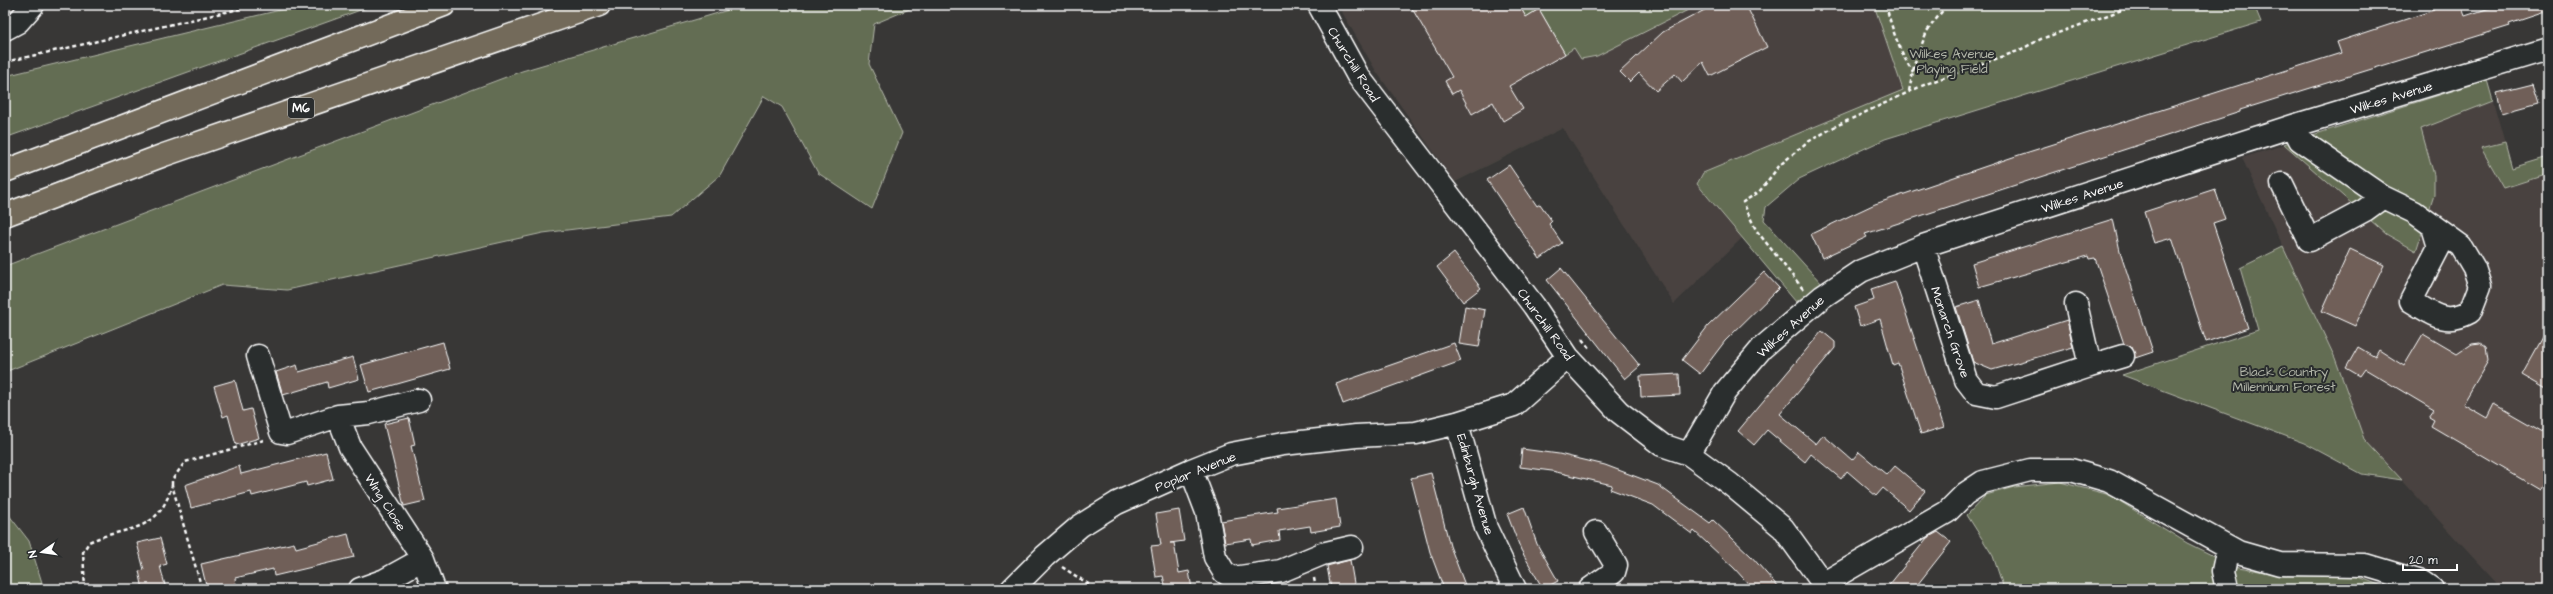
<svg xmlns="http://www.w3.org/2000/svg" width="2553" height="594" font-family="'Architects Daughter',sans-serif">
<rect width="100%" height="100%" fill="#383736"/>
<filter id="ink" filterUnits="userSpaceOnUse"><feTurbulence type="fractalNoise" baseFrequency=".025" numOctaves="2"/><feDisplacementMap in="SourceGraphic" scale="8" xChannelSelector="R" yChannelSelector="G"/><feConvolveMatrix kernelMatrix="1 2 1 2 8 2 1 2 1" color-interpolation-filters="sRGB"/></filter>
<g filter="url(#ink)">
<path fill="#494340" d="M1338,5H1874L1903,90L1703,173L1697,184L1742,238L1674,304L1563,128L1455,182L1376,71Z
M2487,80L2512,168L2548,157V589H2502L2364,439L2335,358L2242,158Z"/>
<path fill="#646d53" stroke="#b2b6a9" d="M301,5H367L366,8L5,138V76Z
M745,5H919L874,24L869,64L902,133L872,209L818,173L782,107L764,96L720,175L671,217L543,233L287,290L222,285L5,372V266L522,71Z
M1519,5H1688L1690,9L1597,56L1581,59L1574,48L1565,54L1539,9L1526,17Z
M1874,5H2254L2261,22L1885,139L1799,179L1766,207L1764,220L1822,284L1796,302L1697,184L1703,173L1903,90Z
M2487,80L2493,101L2421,129L2434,175V195L2416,251L2386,234L2284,144Z
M2505,142L2512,168L2548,157V174L2504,188L2481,148Z
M2283,247L2335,358L2364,439L2402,480L2362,474L2304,443L2122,375L2258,330L2240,268Z
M2060,482L2110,495L2187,543L2234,566L2284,576L2354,575L2389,589H2004L1993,556L1967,515L1986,495L2014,487Z
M5,510L29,541L44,589H5Z"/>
<path fill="#705f58" stroke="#fff" d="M1410,5H1519L1526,17L1539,9L1565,54L1509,86L1523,109L1503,121L1493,102L1472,114L1459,90L1452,94L1445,81L1452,77Z
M1714,5H1746L1767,47L1710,76L1703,62L1682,82L1675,74L1656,91L1639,73L1630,82L1620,72L1663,32Z
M2433,5H2461L2465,16L2499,5H2548V11L2509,24L2510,26L2240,110V112L1865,234L1867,237L1822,258L1811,234L1875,204L2019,155L2341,53L2337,42L2434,10Z
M2533,84L2539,103L2502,113L2497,93Z
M1509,165L1537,206L1540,204L1552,221L1549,224L1562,243L1540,259L1487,180Z
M2215,189L2225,219L2213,223L2248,328L2206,342L2172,238L2154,243L2144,212Z
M2113,219L2120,251L2153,352L2135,358L2132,347L2124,344L2095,258L2089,259L2088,256L1979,287L1972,263Z
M2350,249L2384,265L2355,326L2322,311Z
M1454,253L1481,288L1463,302L1437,267Z
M1561,268L1640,366L1625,379L1547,280Z
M1764,272L1779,288L1725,341L1700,374L1682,360L1708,326Z
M1895,281L1944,427L1921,434L1898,363L1893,365L1880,319L1860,326L1854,307L1874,300L1871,289Z
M1979,300L1991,344L2067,320L2073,347L1992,370L1973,362L1956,307Z
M1465,306L1485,310L1479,347L1459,344Z
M2548,328V390L2522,375Z
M1822,331L1835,342V348L1780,414L1816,444L1823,435L1852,460L1859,452L1887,475L1895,466L1925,491L1909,510L1883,488L1876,496L1847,471L1841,479L1811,454L1805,462L1767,430L1754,445L1738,431Z
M2423,334L2457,354L2472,344L2480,343L2486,347L2488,361L2463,404L2487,418L2494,404L2548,435V477L2540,490L2431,426L2434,420L2429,417L2434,410L2365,369L2360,376L2346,368L2358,347L2375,357L2379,350L2404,366Z
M443,342L450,369L369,392L361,365Z
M1454,343L1461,361L1343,404L1336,384Z
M353,357L359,379L328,388L327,382L283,395L276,372L297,365L299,372Z
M1679,374L1680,395L1641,397L1640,376Z
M235,380L243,411L251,409L259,438L236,445L228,415L223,417L214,386Z
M409,418L415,445L411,446L425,501L404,506L384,424Z
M1522,449L1559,454L1605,465L1658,485L1710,523L1713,520L1751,556L1780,589H1753L1734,568L1694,531L1692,534L1653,505L1610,489L1612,485L1552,471L1520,467Z
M326,452L333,479L307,486L306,482L252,496L251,492L191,508L185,485L239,466L241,474Z
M1431,473L1450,546L1465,585L1454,589H1444L1430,552L1411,478Z
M1336,499L1340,527L1311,532L1310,526L1279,531L1280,540L1252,545L1251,539L1225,543L1221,521L1278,512L1277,508Z
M1524,507L1537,544L1558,581L1543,589L1521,550L1507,514Z
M1179,510L1184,541L1170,543H1174L1179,573L1189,571L1192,589H1166L1163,576L1156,577L1151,546L1161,545L1156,514Z
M1938,532L1951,542L1914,589H1886L1927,538Z
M348,534L354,557L274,576L273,569L235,578L236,585L219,589H207L201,564L294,543L296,548Z
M160,538L167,564L160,566L166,589H143L139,571L144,570L137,543Z
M1350,560L1355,589H1331L1327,566Z"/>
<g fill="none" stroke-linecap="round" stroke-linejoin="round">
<g stroke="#fff" stroke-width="25">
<path id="minor" d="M1319,5L1358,76L1534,306L1568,357L1619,412L1662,445L1689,454L1730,484L1783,528L1827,589
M5,29L18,22L33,5
M2293,126L2300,140L2383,197L2414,212L2461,246L2474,268L2480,286L2470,312C2445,326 2433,314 2411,301L2439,247L2433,227
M2282,184L2309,240L2365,210L2383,197
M1923,246L1966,380L1976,393L1996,397L2090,366L2076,304
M258,356L281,432L287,433L338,416L350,447L423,559L434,589
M2090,366L2123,356
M338,416L369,413L419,400
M1457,423L1486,528L1515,589
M1689,454L1725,392L1762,348L1822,297L1861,271L1923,246L2293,126L2548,49
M1191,470L1207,512L1215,557L1224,572L1233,578L1281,571L1322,554L1352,547
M1824,583L1947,512L1965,494L1983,482L2030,470H2071L2109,481L2238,552L2280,564L2365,565L2422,582L2432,589
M360,589L385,580L423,559
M1012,589L1045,556L1080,526L1117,503L1191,470L1231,454L1283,444L1356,436L1416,433L1457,423L1514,405L1568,357
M1590,589L1614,572L1616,565L1596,532
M2227,589L2223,571L2228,547"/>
</g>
<g stroke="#fff" stroke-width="25">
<path id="highway" d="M5,171L444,5
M5,215L164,155L599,5"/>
</g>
<path stroke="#fff" stroke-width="2.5" stroke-dasharray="4 3" stroke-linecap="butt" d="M1886,5C1892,29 1899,51 1913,72
M5,62L257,5
M1909,91L1915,62L1927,31L1947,5
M1803,289L1756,230L1743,202L1759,192L1780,165L1806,143L1836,126L1926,84L2018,51L2041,39L2136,5
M1582,339L1589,348
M172,485V480L185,462L264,440
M1062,567L1096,589
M1314,578L1316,589
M1205,588V589
M85,589L83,552L89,542C126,525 158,536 172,485L202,589"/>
<use href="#minor" stroke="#2a2d2e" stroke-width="22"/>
<use href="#highway" stroke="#736b5a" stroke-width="22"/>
</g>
</g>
<g text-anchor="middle" stroke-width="4" stroke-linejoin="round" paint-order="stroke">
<rect fill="#2a2d2e" stroke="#bfc0c0" stroke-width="1" x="288" y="98" width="26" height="20" rx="3"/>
<g font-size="12" font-weight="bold" fill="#fff">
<text x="301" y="112">M6</text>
</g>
<g font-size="13" fill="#b2b6a9" stroke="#2a2d2e">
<text x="1952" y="58">Wilkes Avenue<tspan x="1952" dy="15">Playing Field</tspan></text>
<text x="2284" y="376">Black Country<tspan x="2284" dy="15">Millennium Forest</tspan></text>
</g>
<g font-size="13" fill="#fff" stroke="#2a2d2e">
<text transform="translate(1354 64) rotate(58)" y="5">Churchill Road</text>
<text transform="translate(2391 97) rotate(-17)" y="5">Wilkes Avenue</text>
<text transform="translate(2082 195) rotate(-18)" y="5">Wilkes Avenue</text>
<text transform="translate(1546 324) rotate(54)" y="5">Churchill Road</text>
<text transform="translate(1790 326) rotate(-42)" y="5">Wilkes Avenue</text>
<text transform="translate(1951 332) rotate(71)" y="5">Monarch Grove</text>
<text transform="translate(1195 471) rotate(-22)" y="5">Poplar Avenue</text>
<text transform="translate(1476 484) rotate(74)" y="5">Edinburgh Avenue</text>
<text transform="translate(386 502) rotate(57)" y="5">Wing Close</text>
</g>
</g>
<rect width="2553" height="594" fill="none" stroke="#2a2d2e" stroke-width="20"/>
<rect x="10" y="10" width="2533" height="574" fill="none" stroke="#fff" stroke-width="1.5" filter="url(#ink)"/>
<g transform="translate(42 552) rotate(257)" stroke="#2a2d2e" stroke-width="3" paint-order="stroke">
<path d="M0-3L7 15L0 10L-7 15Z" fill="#ffffff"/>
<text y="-6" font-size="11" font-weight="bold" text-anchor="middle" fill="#ffffff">N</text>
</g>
<path d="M2403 564v6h54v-6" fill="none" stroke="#ffffff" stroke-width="2"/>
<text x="2409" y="564" font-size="12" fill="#ffffff" stroke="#2a2d2e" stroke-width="3" paint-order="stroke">20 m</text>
</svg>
